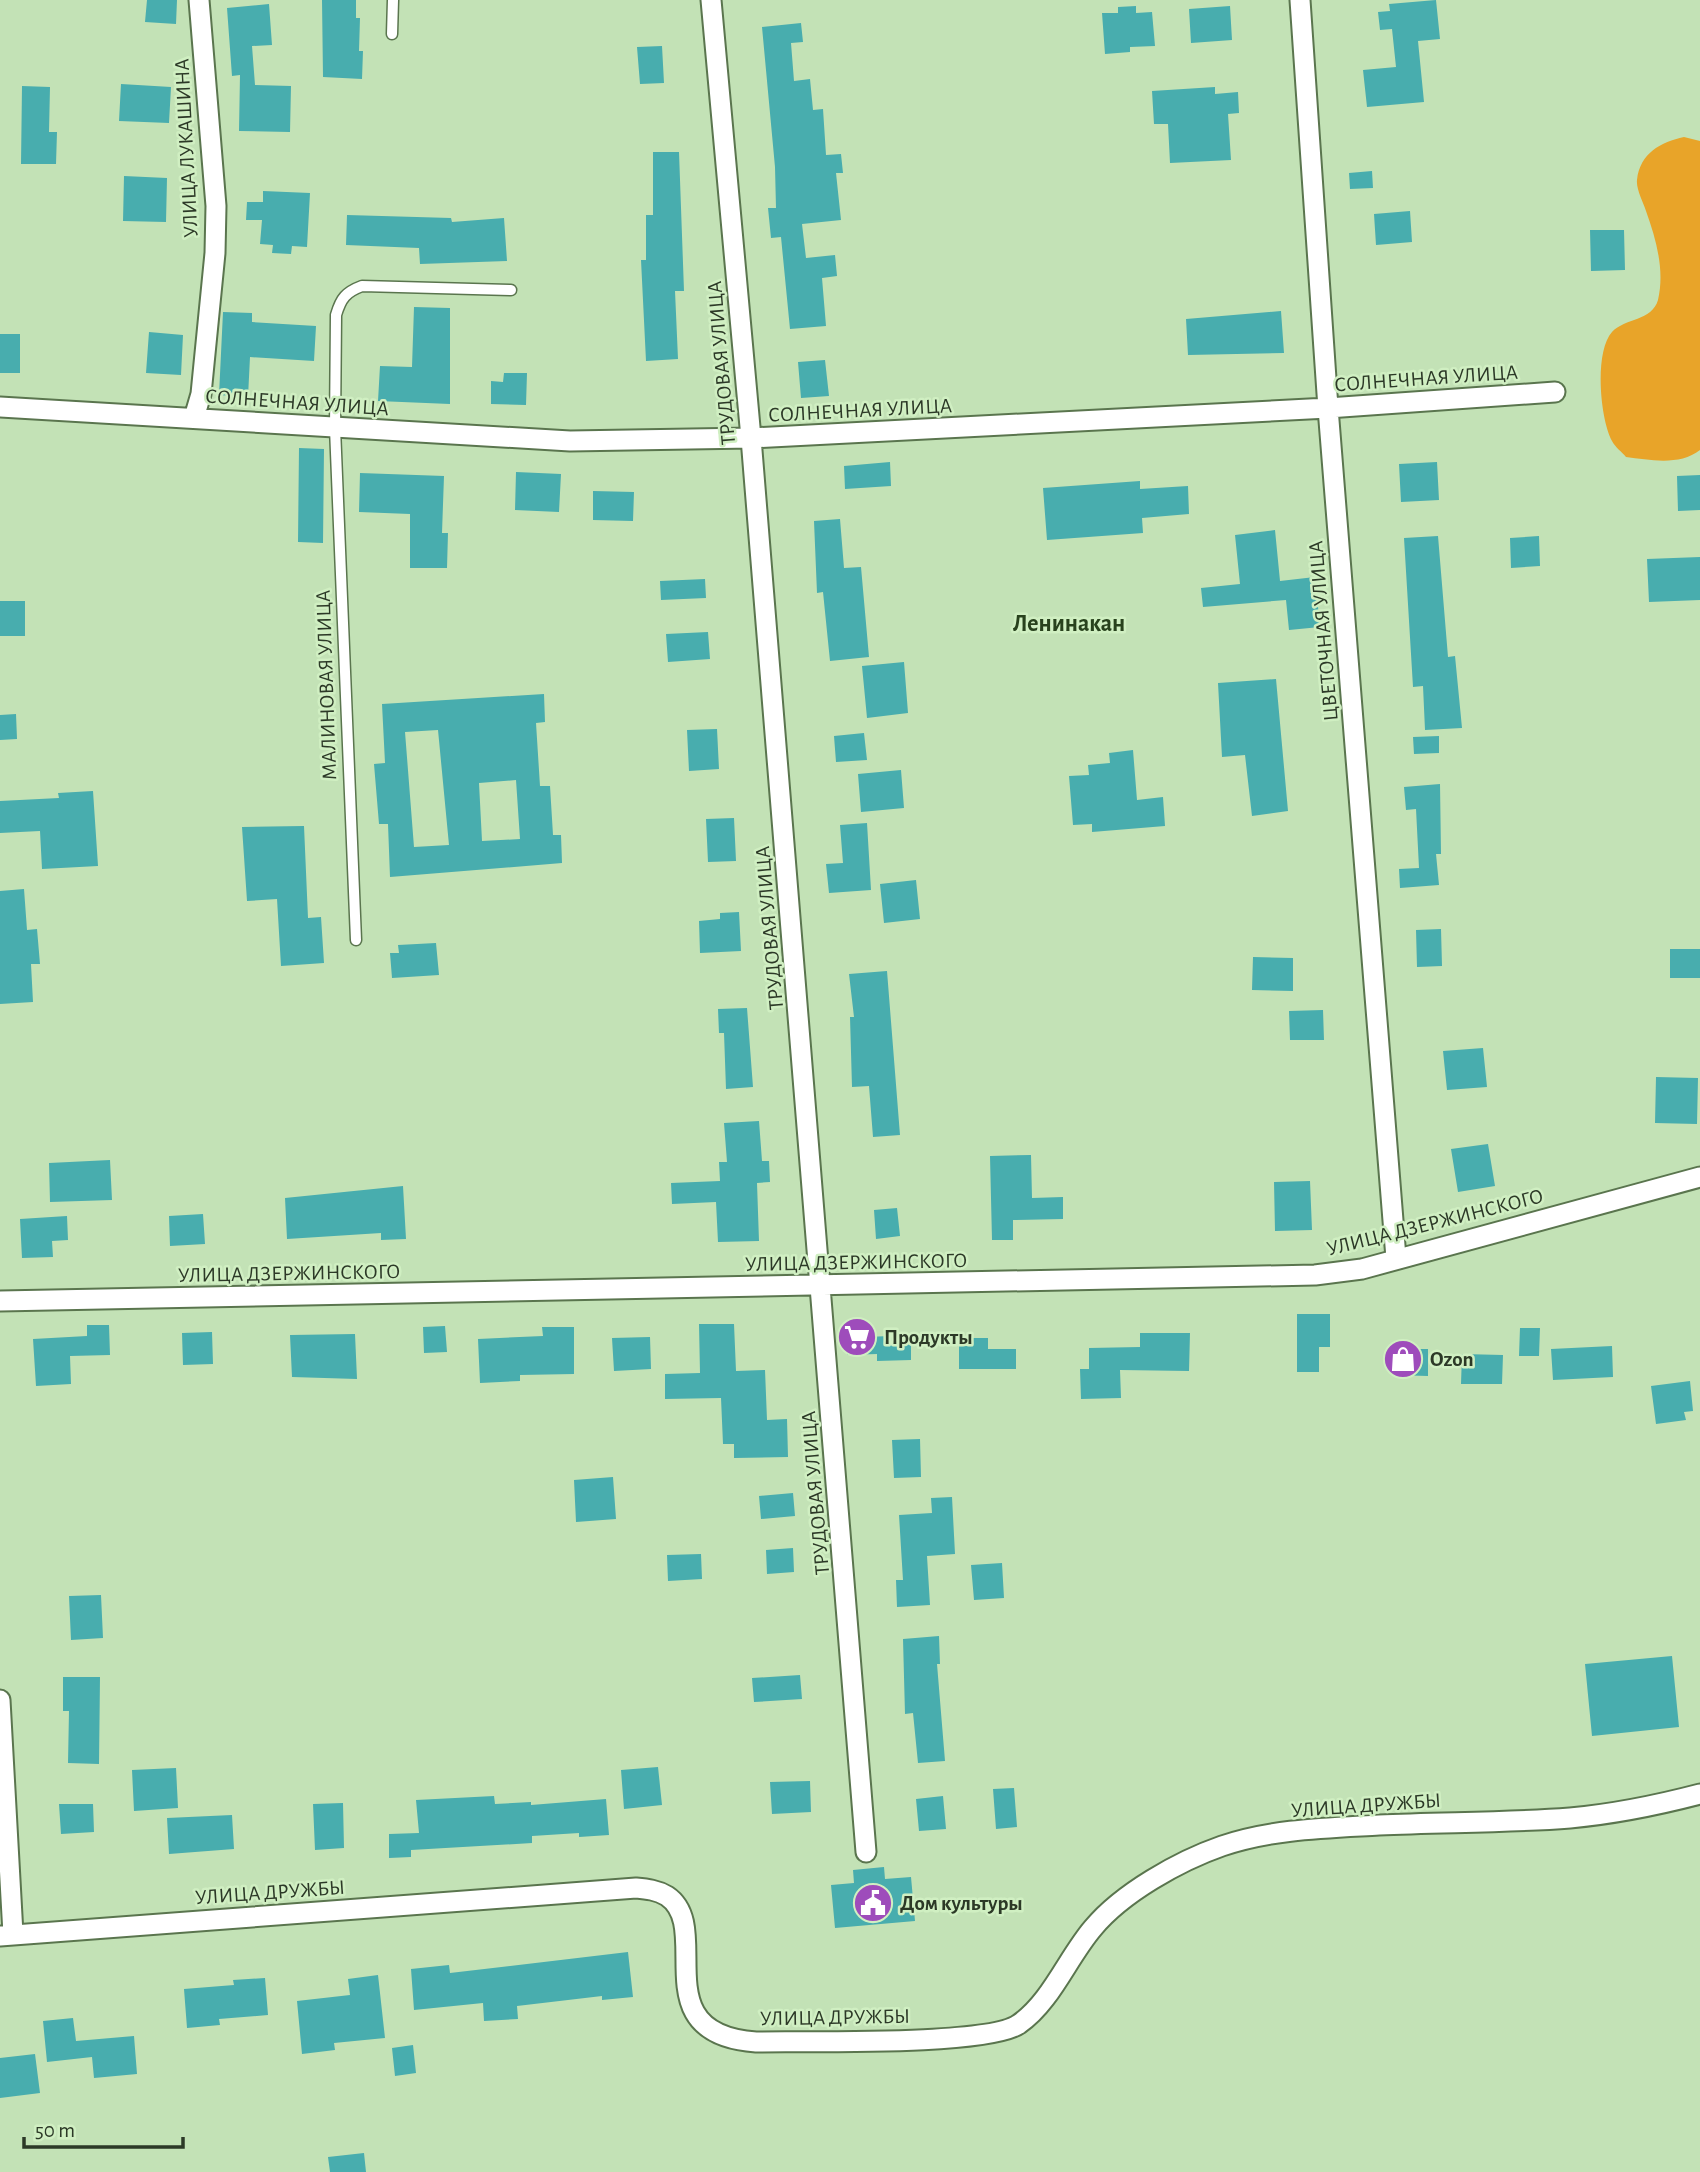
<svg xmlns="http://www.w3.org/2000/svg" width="1700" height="2172" font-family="'Alegreya Sans',sans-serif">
<rect width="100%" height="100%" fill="#c3e2b6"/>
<path fill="#e8a429" d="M1684,137L1700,141V450C1680,466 1650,460 1626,457C1622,452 1615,447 1612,441C1600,419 1594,352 1612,332C1625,318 1652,321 1658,300C1665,270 1656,239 1646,211C1643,202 1636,189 1637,180C1640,153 1661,142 1684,137Z"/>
<path fill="#48adae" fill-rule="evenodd" d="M147,0H177L176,24L145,22Z
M322,0H356V18H360L359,51H363L362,79L323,77Z
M1436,0L1440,39L1418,41L1424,102L1367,107L1363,70L1396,67L1392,29L1380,30L1378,12L1390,11L1389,4Z
M269,4L272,45L252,46L255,85L291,86L290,132L239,131L240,75L232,76L227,8Z
M1136,6V13L1152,12L1155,46L1130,47V52L1105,54L1102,13H1118V7Z
M1230,6L1232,40L1191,43L1189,9Z
M801,23L803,42L791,43L794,81L810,79L813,110L823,109L826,155L841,154L843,173H836L841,220L802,224L806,258L835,255L837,276L822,278L826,326L790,329L781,237L771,238L768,208H776L775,167L762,27Z
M662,46L664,83L640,84L637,47Z
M121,84L171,87L169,123L119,121Z
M22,86L50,87L49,132H57L56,164H21Z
M1215,87V94L1238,92L1239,113L1228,114L1231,160L1170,163L1168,124H1154L1152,91Z
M653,152H679L684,291H675L678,359L646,361L641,260H646V215H653Z
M1372,171L1373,188L1350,189L1349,173Z
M124,176L167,178L166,222L123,221Z
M263,191L310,193L307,247L292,246L291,254L272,253L273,245L260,244L262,220H246L247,202H263Z
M1410,211L1412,242L1376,245L1374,214Z
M347,215L451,218L452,222L504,218L507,261L420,264L419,248L346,245Z
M1590,230H1624L1625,270L1591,271Z
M414,307L450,308V404L378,401L380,366L412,367Z
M1281,311L1284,353L1188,355L1186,319Z
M223,312L252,313V322L316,326L314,361L250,357L248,397L219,395Z
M149,332L183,335L181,375L146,373Z
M0,334H20V373H0Z
M825,360L829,396L801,398L798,362Z
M504,373H527L526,405L491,404V381L503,382Z
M299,448L324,449L323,543L298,542Z
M890,462L891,486L845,489L844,466Z
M1437,462L1439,500L1401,502L1399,464Z
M516,472L561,474L559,512L515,510Z
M360,473L444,476L442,533H448L447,568H410V514L359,512Z
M1700,475V510L1678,511L1677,476Z
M1140,481V489L1188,486L1189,514L1142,518L1143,533L1047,540L1043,488Z
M593,491L634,492L633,521L593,520Z
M840,519L844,568L861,567L869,657L830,661L823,592L817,593L814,521Z
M1275,530L1280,581L1315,577L1320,627L1289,630L1286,600L1203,607L1201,588L1240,584L1235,535Z
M1438,536L1448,657L1455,656L1462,728L1425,730L1423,686L1413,687L1404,538Z
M1539,536L1540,566L1511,568L1510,538Z
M1700,557V600L1649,602L1647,559Z
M705,579L706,598L661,600L660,581Z
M0,601H25V636H0Z
M708,632L710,659L668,662L666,634Z
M904,662L908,713L867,718L862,666Z
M1276,679L1288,811L1252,816L1245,755L1222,757L1218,683Z
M544,694L545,722L536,723L540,786H550L553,835H561L562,863L390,877L388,824H379L374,764L385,763L382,704ZM438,730L449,845L414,847L405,732ZM516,780L520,839L482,841L479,783Z
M16,714L17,739L0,740V715Z
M717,729L719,769L689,771L687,730Z
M864,733L867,760L836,762L834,736Z
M1439,736V753L1414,754L1413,737Z
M1133,750L1137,800L1163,797L1165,826L1092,832V824L1073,825L1069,776L1089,775L1088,765L1110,763L1109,753Z
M901,770L904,808L861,812L858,774Z
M1440,784L1441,854H1436L1439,885L1400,888L1399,869L1419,868L1416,809L1406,810L1404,787Z
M93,791L98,866L42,869L40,831L0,833V801L59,798L58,793Z
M734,818L736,861L708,862L706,819Z
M867,823L871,890L829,893L826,864L843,863L840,825Z
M304,826L308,918L321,917L324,963L281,966L277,899L247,901L242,827Z
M916,880L920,919L884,923L880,884Z
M24,889L27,930L37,929L40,964H31L33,1002L0,1004V891Z
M739,912L741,951L700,953L699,921L720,919V913Z
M1441,929L1442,966L1417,967L1416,930Z
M436,943L439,975L392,978L390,953H399L398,945Z
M1670,949H1700V978H1670Z
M1253,957L1293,958V991L1252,990Z
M887,971L900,1135L873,1137L869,1086L852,1087L850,1017H854L849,974Z
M747,1008L753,1087L726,1089L724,1033H719L718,1009Z
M1323,1010L1324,1040H1290L1289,1011Z
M1483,1048L1487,1087L1447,1090L1443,1051Z
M1656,1077L1698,1078L1697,1124L1655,1123Z
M759,1121L762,1161H769L770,1182L757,1183L759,1241L718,1242L716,1202L672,1204L671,1183L720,1181L719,1162H727L724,1123Z
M1488,1144L1495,1186L1458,1192L1451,1149Z
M1031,1155L1032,1198L1063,1197V1219L1013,1220V1240H992L990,1156Z
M110,1160L112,1200L50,1202L49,1163Z
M1310,1181L1312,1230L1275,1231L1274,1182Z
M403,1186L406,1239L381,1240V1233L287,1239L285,1198Z
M897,1208L900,1236L876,1239L874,1210Z
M203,1214L205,1244L170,1246L169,1216Z
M67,1216L68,1240L52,1241L53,1257L22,1258L20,1219Z
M1297,1314H1330V1347H1319V1372H1297Z
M867,1321V1337L911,1335V1360L877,1361V1354L847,1355L846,1322Z
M699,1324H734L736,1371L765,1370L767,1420L787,1419L788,1457L734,1458V1444H723L721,1398L665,1399V1374L700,1373Z
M87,1325H109L110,1355L70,1356L71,1384L36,1386L33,1339L87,1336Z
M445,1326L447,1352L424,1353L423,1327Z
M542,1327H574V1374L520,1375V1381L480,1383L478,1339L543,1336Z
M1520,1328H1540L1539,1356H1519Z
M212,1332L213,1364L183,1365L182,1333Z
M1140,1333H1190L1189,1371L1120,1370L1121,1398L1081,1399L1080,1369H1089V1348L1140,1347Z
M355,1334L357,1379L292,1377L290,1335Z
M650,1337L651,1369L614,1371L612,1338Z
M959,1338H988V1349H1016V1369H959Z
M1612,1346L1613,1377L1553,1380L1551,1349Z
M1395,1349H1428V1376L1394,1375Z
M1462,1354L1503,1355L1502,1384H1461Z
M1690,1381L1693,1411L1684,1412L1686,1420L1656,1424L1651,1386Z
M920,1439L921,1477L894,1478L892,1440Z
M613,1477L616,1519L576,1522L574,1480Z
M793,1493L795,1516L761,1519L759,1496Z
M952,1497L955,1554L927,1556L930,1605L897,1607L896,1580H903L899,1515L932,1513L931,1498Z
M793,1548L794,1572L767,1574L766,1550Z
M701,1554L702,1579L668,1581L667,1555Z
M1002,1563L1004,1598L974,1600L971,1565Z
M101,1595L103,1638L71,1640L69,1596Z
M939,1636L940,1664H937L945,1761L918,1763L913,1713L905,1714L903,1639Z
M1672,1656L1679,1727L1592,1736L1585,1664Z
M800,1675L802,1699L754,1702L752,1678Z
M63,1677H100L99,1764L68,1763L69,1711H63Z
M658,1767L662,1805L624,1809L621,1770Z
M176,1768L178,1808L134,1811L132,1770Z
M810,1781L811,1812L772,1814L770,1782Z
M1014,1788L1017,1827L996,1829L993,1789Z
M494,1796L495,1804L531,1802V1805L606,1799L609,1835L579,1837V1833L532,1836V1843L411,1850V1857L389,1858V1834L419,1833L416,1800Z
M943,1796L946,1829L919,1831L916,1799Z
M343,1803L344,1848L315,1850L313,1804Z
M59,1804H93L94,1832L61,1834Z
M232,1815L234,1849L169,1854L167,1818Z
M884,1867L885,1879L911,1877L915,1921L835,1928L831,1885L854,1883L853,1870Z
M628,1952L633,1997L602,2000V1996L517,2006L518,2019L484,2021L483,2003L414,2010L411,1969L449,1965L450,1973Z
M378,1975L385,2038L334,2043L335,2050L302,2054L297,2001L350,1995L348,1979Z
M265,1978L268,2015L219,2019L220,2025L187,2028L184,1989L234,1985L233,1980Z
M73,2018L76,2041L134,2036L137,2074L94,2078L92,2057L47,2062L43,2021Z
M413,2045L416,2073L395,2076L392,2048Z
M35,2054L40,2093L0,2098V2058Z
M364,2153L366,2172H330L328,2157Z"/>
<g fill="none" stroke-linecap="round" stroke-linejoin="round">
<g stroke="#5a754e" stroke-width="13">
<path id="lane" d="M392,34L393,0
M356,940L335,428L336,315C341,298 346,292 362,286L511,290"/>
</g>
<g stroke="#5a754e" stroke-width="23">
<path id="street" d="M711,0L751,438L866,1852
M1300,0L1328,408L1396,1258
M0,407L570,441L751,438L1328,408L1555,392
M194,418L201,394L215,253L216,206L199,0
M0,1301L1315,1275L1362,1269L1700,1177
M0,1700L13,1934
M0,1936L636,1888C647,1889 657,1890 667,1896C715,1928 641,2034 756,2042C803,2041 989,2046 1019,2024C1051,2002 1068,1957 1093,1928C1122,1893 1179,1861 1222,1846C1272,1829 1326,1828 1379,1825C1442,1822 1506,1823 1570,1818C1613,1814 1658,1805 1700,1794"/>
</g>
<use href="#lane" stroke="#fff" stroke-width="10"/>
<use href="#street" stroke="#fff" stroke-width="19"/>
</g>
<defs>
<g id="supermarket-disc" transform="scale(2.0125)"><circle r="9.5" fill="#9e4cbb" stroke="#d0efc2"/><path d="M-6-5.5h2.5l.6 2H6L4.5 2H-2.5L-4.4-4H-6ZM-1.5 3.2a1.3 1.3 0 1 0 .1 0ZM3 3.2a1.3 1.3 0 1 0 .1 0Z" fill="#fff"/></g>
<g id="shop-disc" transform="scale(2.0125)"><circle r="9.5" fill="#9e4cbb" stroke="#d0efc2"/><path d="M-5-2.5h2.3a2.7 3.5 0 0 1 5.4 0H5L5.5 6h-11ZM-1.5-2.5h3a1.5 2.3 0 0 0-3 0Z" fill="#fff"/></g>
<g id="civic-disc" transform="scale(2.0125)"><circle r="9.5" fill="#9e4cbb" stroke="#d0efc2"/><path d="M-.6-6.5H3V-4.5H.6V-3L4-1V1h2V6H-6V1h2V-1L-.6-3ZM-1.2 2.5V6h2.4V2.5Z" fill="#fff"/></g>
</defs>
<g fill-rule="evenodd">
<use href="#supermarket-disc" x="857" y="1337"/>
<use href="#shop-disc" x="1403" y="1359"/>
<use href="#civic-disc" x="873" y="1903"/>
</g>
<g text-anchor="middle" stroke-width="5" stroke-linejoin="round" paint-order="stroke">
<g font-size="21" fill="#2c3927" stroke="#d0efc2">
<text transform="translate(186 148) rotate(-93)" y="7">УЛИЦА ЛУКАШИНА</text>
<text transform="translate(721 363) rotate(-95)" y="7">ТРУДОВАЯ УЛИЦА</text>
<text transform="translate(1426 378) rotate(-4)" y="7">СОЛНЕЧНАЯ УЛИЦА</text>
<text transform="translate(297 402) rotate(4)" y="7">СОЛНЕЧНАЯ УЛИЦА</text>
<text transform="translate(860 410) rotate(-3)" y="7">СОЛНЕЧНАЯ УЛИЦА</text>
<text transform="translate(1323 631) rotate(-95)" y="7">ЦВЕТОЧНАЯ УЛИЦА</text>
<text transform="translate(326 685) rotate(-92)" y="7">МАЛИНОВАЯ УЛИЦА</text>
<text transform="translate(769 928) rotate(-95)" y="7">ТРУДОВАЯ УЛИЦА</text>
<text transform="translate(1435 1222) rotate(-14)" y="7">УЛИЦА ДЗЕРЖИНСКОГО</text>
<text transform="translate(856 1262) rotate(-1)" y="7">УЛИЦА ДЗЕРЖИНСКОГО</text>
<text transform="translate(289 1273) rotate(-1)" y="7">УЛИЦА ДЗЕРЖИНСКОГО</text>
<text transform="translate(815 1493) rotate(-95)" y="7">ТРУДОВАЯ УЛИЦА</text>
<text transform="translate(1366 1805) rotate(-4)" y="7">УЛИЦА ДРУЖБЫ</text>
<text transform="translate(270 1892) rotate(-4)" y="7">УЛИЦА ДРУЖБЫ</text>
<text transform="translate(835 2017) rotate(-1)" y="7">УЛИЦА ДРУЖБЫ</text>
</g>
<g font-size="21" font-weight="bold" fill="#2c3927" stroke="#d0efc2" text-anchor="start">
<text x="884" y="1344">Продукты</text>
<text x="1430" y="1366">Ozon</text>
<text x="900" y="1910">Дом культуры</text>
</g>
<g font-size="24" font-weight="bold" fill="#28421d" stroke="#d0efc2">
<text x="1069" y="631">Ленинакан</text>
</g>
</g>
<path d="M24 2137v10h159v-10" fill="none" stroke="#2c3927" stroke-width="3.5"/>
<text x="35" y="2137" font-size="21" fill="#2c3927" stroke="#d0efc2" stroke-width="5" paint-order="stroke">50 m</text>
</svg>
